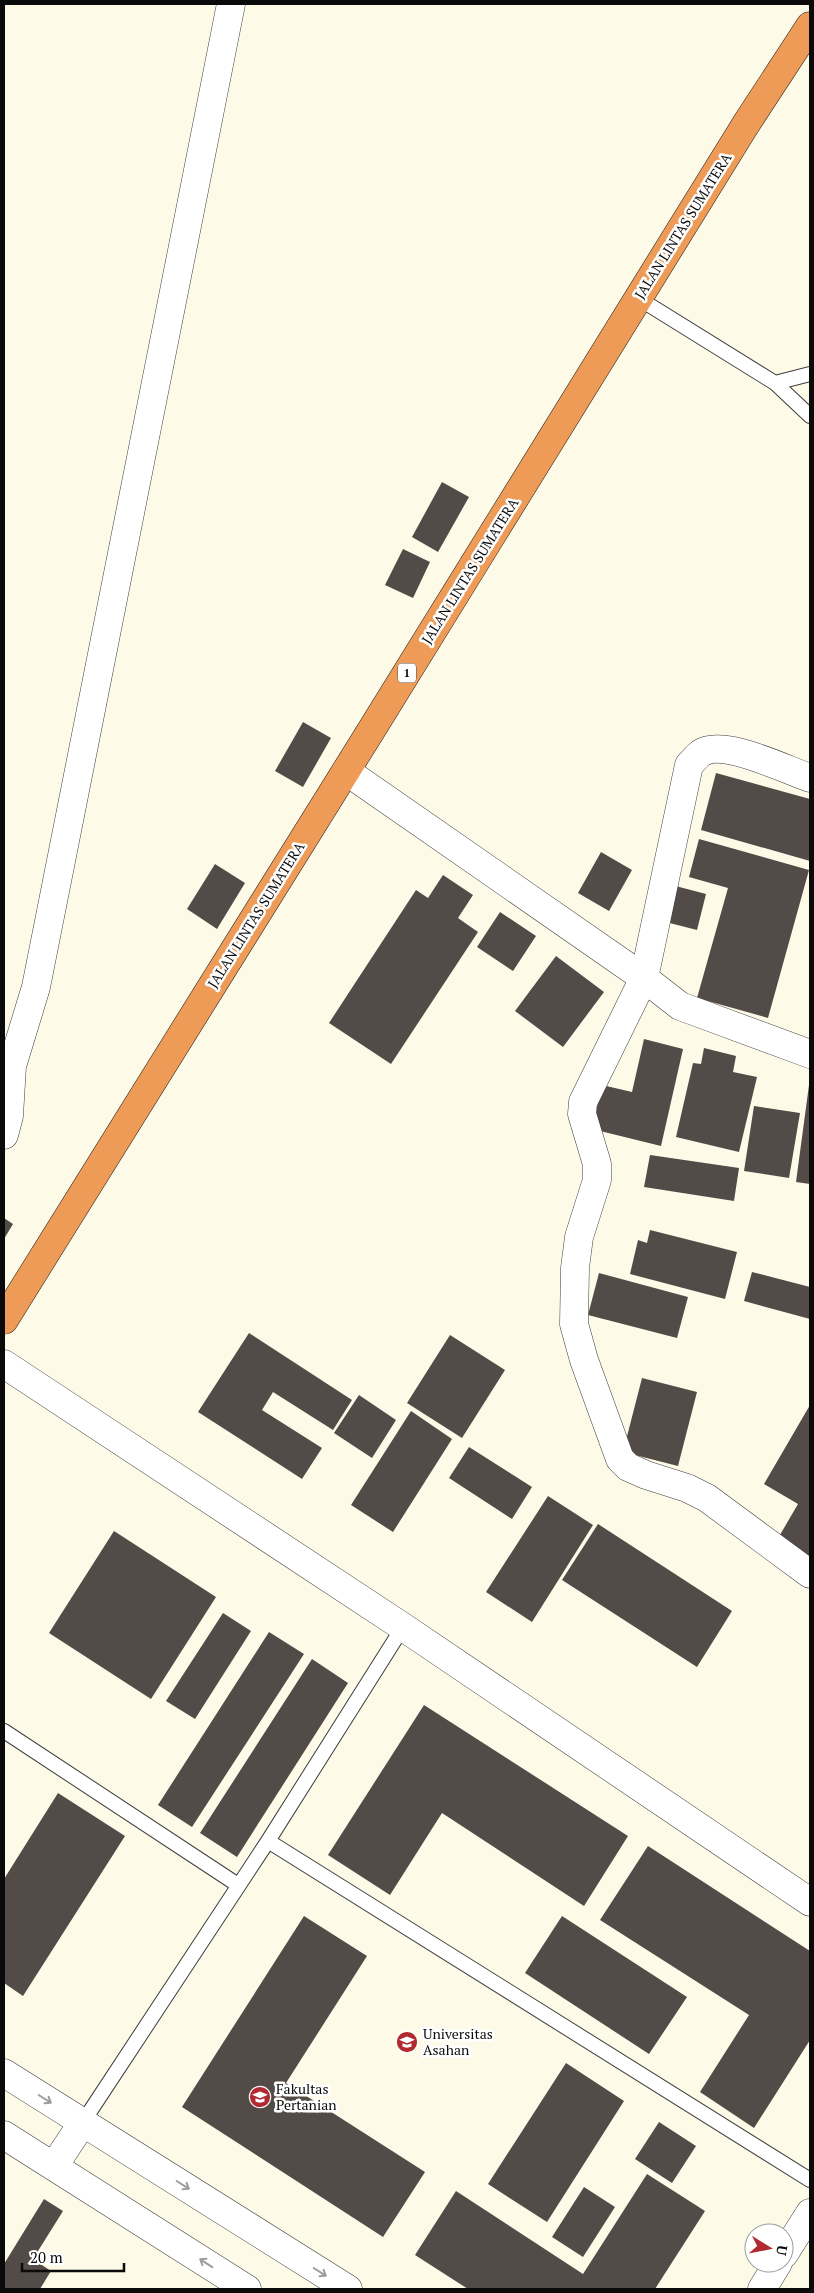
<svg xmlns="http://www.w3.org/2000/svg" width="814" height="2293" font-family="'PT Serif',serif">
<rect width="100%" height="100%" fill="#fefae8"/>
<path fill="#524b47" d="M442,482L469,497L438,552L412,537Z
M403,549L430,562L413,598L385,585Z
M303,722L331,738L303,787L275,771Z
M716,773L810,799V861L701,830Z
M699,839L809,870L768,1018L697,998L728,888L689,877Z
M601,852L632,870L609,911L578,893Z
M215,864L245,883L217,929L187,909Z
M443,875L473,895L458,918L478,932L391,1064L329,1023L416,890L428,898Z
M668,884L706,894L697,930L658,920Z
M500,912L536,936L513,971L477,947Z
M556,956L604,992L563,1047L515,1011Z
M644,1039L683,1049L661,1146L592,1129L602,1085L632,1092Z
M704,1048L736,1056L733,1072L757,1077L739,1152L676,1137L693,1063L701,1064Z
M809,1085H810V1184L796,1182Z
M754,1106L800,1113L789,1178L744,1171Z
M650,1155L739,1168L734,1201L644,1187Z
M4,1218L13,1224L4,1239Z
M650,1230L737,1252L725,1299L630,1274L638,1240L647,1243Z
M752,1272L810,1287V1319L744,1301Z
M599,1273L688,1297L677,1338L588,1315Z
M249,1333L352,1400L333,1430L273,1392L262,1410L322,1448L302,1479L198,1412Z
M450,1335L505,1370L462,1438L407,1403Z
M642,1378L697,1392L678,1466L623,1452Z
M359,1395L396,1420L372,1458L334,1433Z
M810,1405V1560L777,1540L798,1504L764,1484Z
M411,1411L452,1439L393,1532L351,1505Z
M469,1447L532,1487L512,1519L449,1478Z
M548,1496L593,1525L532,1622L486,1592Z
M598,1524L732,1611L697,1667L562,1580Z
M114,1531L216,1597L151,1699L49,1633Z
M223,1613L251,1631L195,1719L166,1701Z
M269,1632L304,1654L192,1827L158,1805Z
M312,1659L348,1683L237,1857L200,1833Z
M424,1705L628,1836L584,1906L442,1813L390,1895L328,1855Z
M58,1793L125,1836L23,1996L4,1983V1879Z
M648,1846L810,1951V2040L754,2128L700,2092L749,2015L600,1920Z
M304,1916L367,1956L286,2083L425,2172L383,2237L182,2107Z
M562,1916L687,1997L649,2054L525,1973Z
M566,2063L624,2101L547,2222L488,2184Z
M659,2122L696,2146L672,2183L635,2159Z
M647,2174L705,2211L655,2289H468L415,2255L456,2191L583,2274Z
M584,2187L615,2207L583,2257L552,2237Z
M44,2199L63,2211L33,2259L51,2271L40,2289H4V2264Z"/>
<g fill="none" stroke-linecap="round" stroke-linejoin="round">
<g stroke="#3d3d3d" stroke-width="16">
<path id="lane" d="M638,298L775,383L810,416
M775,383L810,374
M4,1731L238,1885
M268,1841L810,2180
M83,2122L268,1841L403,1627"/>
</g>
<g stroke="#3d3d3d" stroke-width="29">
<path id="street" d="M346,771L644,978L680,1006L810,1054
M810,778C786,770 723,738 701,753C697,756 693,761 689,765L644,978L583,1102L582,1114L597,1164V1180L579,1237L575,1268L574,1324L584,1360L620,1459L628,1467L646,1475L687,1488L707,1498L810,1574
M4,1135L9,1116L12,1066L36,987L231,4
M4,1364L403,1627L810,1902
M4,2073L348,2289
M4,2135L247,2289
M54,2166L83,2122
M784,2254L810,2213
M762,2289L778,2263"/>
</g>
<g stroke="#1b1b1b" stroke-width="29">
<path id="highway" d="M4,1320L372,729L746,124L810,26"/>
</g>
<use href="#lane" stroke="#fff" stroke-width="14"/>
<use href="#street" stroke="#fff" stroke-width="28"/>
<use href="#highway" stroke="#ed9b56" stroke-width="28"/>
</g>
<defs><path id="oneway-shaft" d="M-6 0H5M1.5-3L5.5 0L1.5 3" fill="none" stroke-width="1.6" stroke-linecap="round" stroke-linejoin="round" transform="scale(1.25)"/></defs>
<g stroke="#9d9d9d">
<use href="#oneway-shaft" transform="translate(45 2099) rotate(32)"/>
<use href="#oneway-shaft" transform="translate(183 2185) rotate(32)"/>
<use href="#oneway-shaft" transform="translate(206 2263) rotate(-147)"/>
<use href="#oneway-shaft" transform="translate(320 2272) rotate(32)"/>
</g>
<defs>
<g id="university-disc" transform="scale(1.125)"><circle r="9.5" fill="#b22a31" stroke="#fff"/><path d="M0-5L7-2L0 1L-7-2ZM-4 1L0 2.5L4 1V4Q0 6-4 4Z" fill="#fff"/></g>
</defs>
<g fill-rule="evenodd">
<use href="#university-disc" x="407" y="2042"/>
<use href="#university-disc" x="260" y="2097"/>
</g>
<g text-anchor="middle" stroke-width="5" stroke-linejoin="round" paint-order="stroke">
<rect fill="#fff" stroke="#545454" stroke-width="1" x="398" y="663.5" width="18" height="19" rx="4"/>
<g font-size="12" font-weight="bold" fill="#0a0a0a">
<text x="407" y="677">1</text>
</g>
<g font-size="14" fill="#0a0a0a" stroke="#fff">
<text transform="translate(683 226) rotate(-58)" y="5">JALAN LINTAS SUMATERA</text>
<text transform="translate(470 571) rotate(-58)" y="5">JALAN LINTAS SUMATERA</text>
<text transform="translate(256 915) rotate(-58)" y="5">JALAN LINTAS SUMATERA</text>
</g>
<g font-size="14" fill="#0a0a0a" stroke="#fff" text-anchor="start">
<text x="423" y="2039">Universitas<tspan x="423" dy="16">Asahan</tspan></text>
<text x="276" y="2094">Fakultas<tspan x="276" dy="16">Pertanian</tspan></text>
</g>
</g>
<rect width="814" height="2293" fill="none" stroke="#0a0a0a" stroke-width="10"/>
<g transform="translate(769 2248) rotate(100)"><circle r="24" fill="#ffffff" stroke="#9d9d9d"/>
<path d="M0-4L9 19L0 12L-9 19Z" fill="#b22a31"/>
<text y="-8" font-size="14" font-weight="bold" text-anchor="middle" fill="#0a0a0a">U</text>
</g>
<path d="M22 2263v8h102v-8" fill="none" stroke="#0a0a0a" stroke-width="2.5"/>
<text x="30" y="2263" font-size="15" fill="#0a0a0a" stroke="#ffffff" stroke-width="4" paint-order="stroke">20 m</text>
</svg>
